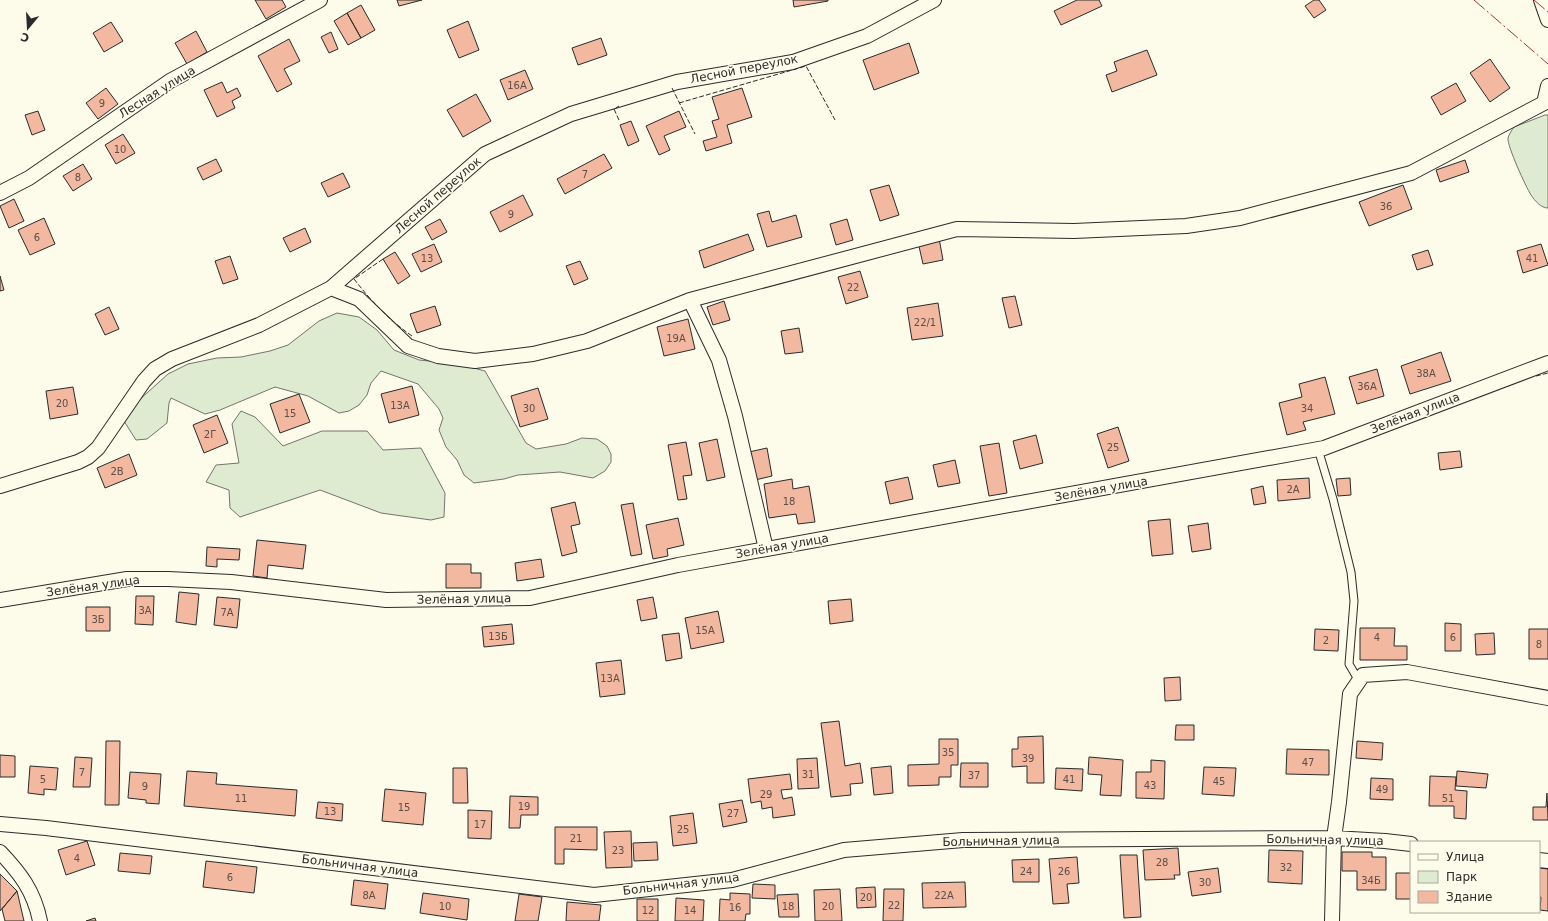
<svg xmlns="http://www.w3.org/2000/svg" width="1548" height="921" font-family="'DejaVu Sans',sans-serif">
<rect width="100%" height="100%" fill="#fdfbea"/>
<path fill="#deebd1" stroke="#74746e" d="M1545,115H1548V208C1541,208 1535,201 1531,195C1526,187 1507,146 1508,138C1509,134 1512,130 1514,127Z
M337,313L359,317L377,330L394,350L419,360L439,362L470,367L485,371L526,443L536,449L566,444L582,438L597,439L607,446L611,454V462L605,471L593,478L560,472L518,475L504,479L474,483L464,475L457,460L446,447L439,430L443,418L439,409L418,384L381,371L371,383L367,395L359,405L349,411L339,413L308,396L275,387L220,410L205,414L171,398L169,403L167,423L147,439L136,440L122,418L137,402L168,374L188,364L217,358L241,357L270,351L288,345L319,321Z
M241,411L255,417L283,446L322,431H367L383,450L421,448L445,493L444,517L431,520L381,513L320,490L240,517L230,508L229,490L206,482L216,465L239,463L232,424Z"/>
<path fill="#f2b8a0" stroke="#2b2b2b" d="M255,0H282L286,7L266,19Z
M397,0H422L399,6Z
M793,0H828V1L794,7Z
M1077,0H1099L1102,6L1061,25L1054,11Z
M1314,0H1319L1326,10L1314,18L1305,6Z
M361,5L375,30L361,38L347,13Z
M347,13L361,38L348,45L334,21Z
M468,21L479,50L459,58L447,30Z
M111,22L123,41L104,52L93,33Z
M196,31L207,52L187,64L175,43Z
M331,32L338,49L329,53L321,37Z
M601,38L607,55L578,65L572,48Z
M289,39L300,61L284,69L292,84L277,92L258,56Z
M909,43L919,73L874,90L863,60Z
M1147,50L1157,75L1112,92L1106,75L1117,71L1114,62Z
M1490,59L1510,88L1490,102L1470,73Z
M525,70L533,89L508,100L500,80Z
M222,82L227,93L237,88L241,96L232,101L235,108L217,117L204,90Z
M1456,83L1466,101L1441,115L1431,97Z
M106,88L118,104L98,119L86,103Z
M742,88L752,117L727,125L732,143L706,151L703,141L717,137L712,121L719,119L712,97Z
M476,94L491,121L463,137L447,110Z
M38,111L45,130L32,135L25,115Z
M679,111L686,127L664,136L670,150L659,155L646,126Z
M631,121L639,141L628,146L620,125Z
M123,134L135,153L116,164L105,145Z
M604,154L612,168L565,194L557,179Z
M216,159L222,171L203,180L197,168Z
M1465,160L1469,172L1440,182L1436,170Z
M83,164L92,179L73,191L63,176Z
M343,173L350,187L328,197L321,183Z
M889,185L899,215L880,221L870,190Z
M1403,185L1412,209L1369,226L1359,202Z
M523,195L533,215L500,232L490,212Z
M14,199L24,221L9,228L0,206Z
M769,211L772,222L796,215L802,237L767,247L757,214Z
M44,218L55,244L30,255L18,230Z
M440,219L447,232L432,240L425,227Z
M847,219L853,240L836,245L830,224Z
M305,228L311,242L290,252L283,238Z
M748,234L754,250L704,268L699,251Z
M939,238L943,260L923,264L918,242Z
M434,244L442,262L421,272L412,254Z
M1541,244L1548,265L1523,273L1517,251Z
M1428,250L1433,265L1417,270L1412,255Z
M395,252L410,276L398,284L383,259Z
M230,256L238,279L223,284L215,261Z
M580,261L588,279L574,285L566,266Z
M860,271L868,297L846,304L838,277Z
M0,276L4,290L0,291Z
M1015,296L1022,325L1009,328L1002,298Z
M724,301L730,320L713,325L707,307Z
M938,303L943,336L912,340L907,308Z
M435,306L441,325L417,333L410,314Z
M109,307L119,329L105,335L95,314Z
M688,319L695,349L664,356L657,327Z
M799,328L803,352L785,354L781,331Z
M1441,352L1451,381L1410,394L1401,366Z
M1377,369L1384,396L1357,404L1349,377Z
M1325,377L1335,414L1303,422L1306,430L1287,435L1279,403L1302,397L1299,384Z
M412,386L419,415L389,423L381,394Z
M73,387L78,414L50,419L46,391Z
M538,388L548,419L520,427L511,396Z
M299,394L310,422L280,433L270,404Z
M217,415L228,443L204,453L193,425Z
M1118,427L1129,461L1108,468L1097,434Z
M1036,435L1043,463L1020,469L1013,441Z
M717,439L725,477L707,481L699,443Z
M686,442L692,475L683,476L687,499L678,500L668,445Z
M999,443L1007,493L989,496L980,446Z
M767,448L772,476L755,480L749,452Z
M1460,451L1462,467L1440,470L1438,453Z
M129,454L137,475L105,488L97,468Z
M955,460L960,483L938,487L933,465Z
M908,477L913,499L890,504L885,482Z
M1309,478L1310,498L1278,501L1277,480Z
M1350,478L1351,495L1338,496L1336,479Z
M792,479L793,489L809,486L815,522L798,524L796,514L769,518L764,484Z
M1263,486L1266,503L1254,505L1251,489Z
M575,502L580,524L571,526L577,552L562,556L551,508Z
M633,503L642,554L631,556L621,505Z
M678,518L684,545L667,549L668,556L653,559L646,525Z
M1170,519L1173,554L1152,556L1148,521Z
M1208,523L1211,549L1192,552L1188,526Z
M257,540L306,545L303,569L268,565L267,578L253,576Z
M207,547L240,549L239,560L217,559V567L206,566Z
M541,559L544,577L517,581L515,563Z
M446,564H471V573H481V588H446Z
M179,592L199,594L196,625L176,622Z
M136,596H154L153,625L135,624Z
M217,597L240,599L237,628L214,625Z
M653,597L657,618L641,621L637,600Z
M851,599L853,621L830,624L828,601Z
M86,607H110V631H86Z
M718,611L724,642L691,649L685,618Z
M1445,623L1461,624V651H1445Z
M512,624L514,644L484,647L482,627Z
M1360,628H1395L1394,646H1407V660H1360Z
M1315,629L1339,630L1338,651L1314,650Z
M1529,629H1548V659H1529Z
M679,633L682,658L666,661L662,635Z
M1494,633L1495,654L1476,655L1475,634Z
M621,660L625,694L600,697L596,663Z
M1180,677L1181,700L1165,701L1164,678Z
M839,721L845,766L860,763L863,783L850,784L851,795L831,797L821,723Z
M1176,725H1194V740H1175Z
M1043,736L1044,783H1027V766L1012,767V749H1018V737Z
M939,739H958V765H951V777H939V785L908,786V765L939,764Z
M106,741H120L119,805H105Z
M1357,741L1383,743L1382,760L1356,758Z
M1287,749L1329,750V775L1286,774Z
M0,755L15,756V777H0Z
M75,757L92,758L90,787H73Z
M1089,757L1123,760L1121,796L1100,795L1102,775L1088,774Z
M817,758L819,788L798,789L797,759Z
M1151,760L1165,761L1164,799L1136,798V772H1151Z
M961,763H988V787H960Z
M30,766L58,768L56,790L44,789V795L28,793Z
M891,766L893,793L874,795L871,768Z
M1204,767L1236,768L1234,796L1202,794Z
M453,768H467L468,803H453Z
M1056,768L1083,769L1082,791L1055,789Z
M187,771L217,773L216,784L297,790L295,816L184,806Z
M1457,771L1488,774L1486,788L1456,786Z
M130,772L161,774L159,804L146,803V800L128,798Z
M790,774L792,789L781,790L783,799L792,797L795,815L773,818L772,807L762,809L761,801L751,803L748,779Z
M1430,776L1456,777L1455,790L1467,791L1466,819L1454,818V806H1429Z
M1371,778L1393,779V800L1370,799Z
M385,789L426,793L423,825L382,821Z
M1547,793L1548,820H1533V807H1546Z
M510,796L538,797V815H521L520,828H509Z
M742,800L747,822L723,827L719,804Z
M318,802L343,804L342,821L316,818Z
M468,810L492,811L491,839L468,838Z
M693,813L697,843L673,846L670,816Z
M555,827H597V850L564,849V864H555Z
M631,831L632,867L606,868L604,832Z
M87,841L95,865L66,875L58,850Z
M657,842L658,860L634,861L633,843Z
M1178,848L1180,875H1174L1175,879L1145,880L1143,850Z
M1269,850L1303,851L1302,884L1268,882Z
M1342,852H1372V857H1386V890H1357V871H1342Z
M120,853L152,856L150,874L118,871Z
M1120,855H1137L1141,917L1124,918Z
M1077,857L1079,883L1067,884L1069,903L1053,904L1049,859Z
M1039,859V882H1013L1012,860Z
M206,861L257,867L254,893L203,887Z
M1218,868L1221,892L1192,896L1188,872Z
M1539,868L1548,869V911L1540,910L1541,897H1539Z
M1396,873H1411V899H1396Z
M0,874L17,891L0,911Z
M354,880L388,884L385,909L351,905Z
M965,882L966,907L923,908L922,883Z
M753,884L775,885V899L752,898Z
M875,887L876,907L857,908L856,888Z
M840,889L842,921H815L814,890Z
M884,889H904L903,921H883Z
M17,891L24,921H5L2,909Z
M423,893L469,899L467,920L420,913Z
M730,893L750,894V914H746L745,921H719L720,899L730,900Z
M519,894L542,897L538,921H515Z
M798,894L799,917H779L777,895Z
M676,898L704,900L703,921H675Z
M637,899H658V921H637Z
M567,902L601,905L599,921H566Z
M95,918L96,921H86Z"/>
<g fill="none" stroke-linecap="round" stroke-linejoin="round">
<g stroke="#2b2b2b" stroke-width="9">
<path id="service" d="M1318,449L1333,499L1351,572L1354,601L1349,664L1359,681"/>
</g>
<g stroke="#2b2b2b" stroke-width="16">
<path id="minor" d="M1541,0L1548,20
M0,193L29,178L170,81L320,0
M331,288L359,299L408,346L438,356L475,361L533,354L587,341L690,300L957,229L1074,231L1186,226L1240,218L1411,173L1544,103L1548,86
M690,300L719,360L735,416L766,549
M0,486L78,462L88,457L98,448L144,381L155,369L172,359L259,325L331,288L485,154L571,114L677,82L793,62L867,36L934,0
M0,600L127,579H168L231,582L386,600L530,598L678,565L1324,448L1548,363
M0,824L46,828L594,895L732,880L844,850L963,840L1334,838L1385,841L1411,844
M0,852C20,873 34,891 40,921
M1539,860L1548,861
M1332,921L1334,838L1339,802L1350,694L1363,675L1407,672L1548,698"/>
</g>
<use href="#service" stroke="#fdfbea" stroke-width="7"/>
<use href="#minor" stroke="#fdfbea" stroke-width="14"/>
<path stroke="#2b2b2b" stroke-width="1" stroke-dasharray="5 2" stroke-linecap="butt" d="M672,88L695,134
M679,103L806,66L835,120
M619,120L614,109L619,106
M383,259L354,279C371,301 389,320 412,336
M1536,376L1548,373"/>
<path stroke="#c62828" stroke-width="1" stroke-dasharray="14 3 2 3" stroke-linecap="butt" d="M1474,0L1548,64
M1534,0L1548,12"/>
</g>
<g text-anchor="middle" stroke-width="3" stroke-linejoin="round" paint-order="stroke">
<g font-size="10" fill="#5d4e48">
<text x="517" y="89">16А</text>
<text x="102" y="107">9</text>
<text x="120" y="153">10</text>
<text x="585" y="178">7</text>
<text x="78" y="181">8</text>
<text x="1386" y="210">36</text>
<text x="511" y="218">9</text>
<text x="37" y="241">6</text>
<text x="427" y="262">13</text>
<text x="1532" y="262">41</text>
<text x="853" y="291">22</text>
<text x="925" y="326">22/1</text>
<text x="676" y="342">19А</text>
<text x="1426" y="377">38А</text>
<text x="1367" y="390">36А</text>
<text x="62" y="407">20</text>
<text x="400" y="409">13А</text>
<text x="529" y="412">30</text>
<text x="1307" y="412">34</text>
<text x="290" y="417">15</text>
<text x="210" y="438">2Г</text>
<text x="1113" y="451">25</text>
<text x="117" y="475">2В</text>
<text x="1293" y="493">2А</text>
<text x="789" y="505">18</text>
<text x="145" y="614">3А</text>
<text x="227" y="616">7А</text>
<text x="98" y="623">3Б</text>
<text x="705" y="634">15А</text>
<text x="498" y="640">13Б</text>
<text x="1377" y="641">4</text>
<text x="1453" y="641">6</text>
<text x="1326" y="644">2</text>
<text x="1539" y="648">8</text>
<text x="610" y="682">13А</text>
<text x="948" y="756">35</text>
<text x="1028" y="762">39</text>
<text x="1308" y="766">47</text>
<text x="82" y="776">7</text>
<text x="808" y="778">31</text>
<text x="974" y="779">37</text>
<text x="43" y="783">5</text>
<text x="1069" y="783">41</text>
<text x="1219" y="785">45</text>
<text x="1150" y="789">43</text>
<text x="145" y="790">9</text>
<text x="1382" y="793">49</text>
<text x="766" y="798">29</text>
<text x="241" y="802">11</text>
<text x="1448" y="802">51</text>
<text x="524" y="810">19</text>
<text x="404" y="811">15</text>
<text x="330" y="815">13</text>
<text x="733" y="817">27</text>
<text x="480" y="828">17</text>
<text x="683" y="833">25</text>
<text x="576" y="842">21</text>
<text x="618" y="854">23</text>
<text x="77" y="862">4</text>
<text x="1162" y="866">28</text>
<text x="1286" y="871">32</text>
<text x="1026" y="875">24</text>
<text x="1064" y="875">26</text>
<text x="230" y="881">6</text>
<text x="1371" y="884">34Б</text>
<text x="1205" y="886">30</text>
<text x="369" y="899">8А</text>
<text x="944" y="899">22А</text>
<text x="866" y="901">20</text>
<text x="894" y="909">22</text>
<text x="445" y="910">10</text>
<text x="788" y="910">18</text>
<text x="828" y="910">20</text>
<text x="735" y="911">16</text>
<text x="648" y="914">12</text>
<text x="690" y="914">14</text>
</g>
<g font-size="12" fill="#2b2b2b" stroke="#fdfbea">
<text transform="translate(744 69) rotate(-11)" y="4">Лесной переулок</text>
<text transform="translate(157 92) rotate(-32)" y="4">Лесная улица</text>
<text transform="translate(438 195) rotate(-41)" y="4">Лесной переулок</text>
<text transform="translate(1415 413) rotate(-21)" y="4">Зелёная улица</text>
<text transform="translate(1101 489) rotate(-10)" y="4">Зелёная улица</text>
<text transform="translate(782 546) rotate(-10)" y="4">Зелёная улица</text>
<text transform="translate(93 586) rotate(-8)" y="4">Зелёная улица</text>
<text transform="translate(464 599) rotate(-1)" y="4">Зелёная улица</text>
<text transform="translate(1325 840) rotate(1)" y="4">Больничная улица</text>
<text transform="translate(1001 841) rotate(-1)" y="4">Больничная улица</text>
<text transform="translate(360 866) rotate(7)" y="4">Больничная улица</text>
<text transform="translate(681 884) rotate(-7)" y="4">Больничная улица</text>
</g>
</g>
<rect x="1410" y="841" width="130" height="72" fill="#fdfbea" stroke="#a9a89e"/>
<rect x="1418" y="854" width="20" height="6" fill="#fdfbea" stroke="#a9a89e"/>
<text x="1446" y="861" font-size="12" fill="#2b2b2b">Улица</text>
<rect x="1418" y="871" width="20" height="12" fill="#deebd1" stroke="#a9a89e"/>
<text x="1446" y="881" font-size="12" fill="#2b2b2b">Парк</text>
<rect x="1418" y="891" width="20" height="12" fill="#f2b8a0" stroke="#a9a89e"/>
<text x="1446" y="901" font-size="12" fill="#2b2b2b">Здание</text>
<g transform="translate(28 28) rotate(198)" stroke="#fdfbea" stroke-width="3" paint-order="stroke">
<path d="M0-3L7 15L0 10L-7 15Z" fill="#2b2b2b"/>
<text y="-6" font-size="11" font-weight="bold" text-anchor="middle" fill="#2b2b2b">С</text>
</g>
</svg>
